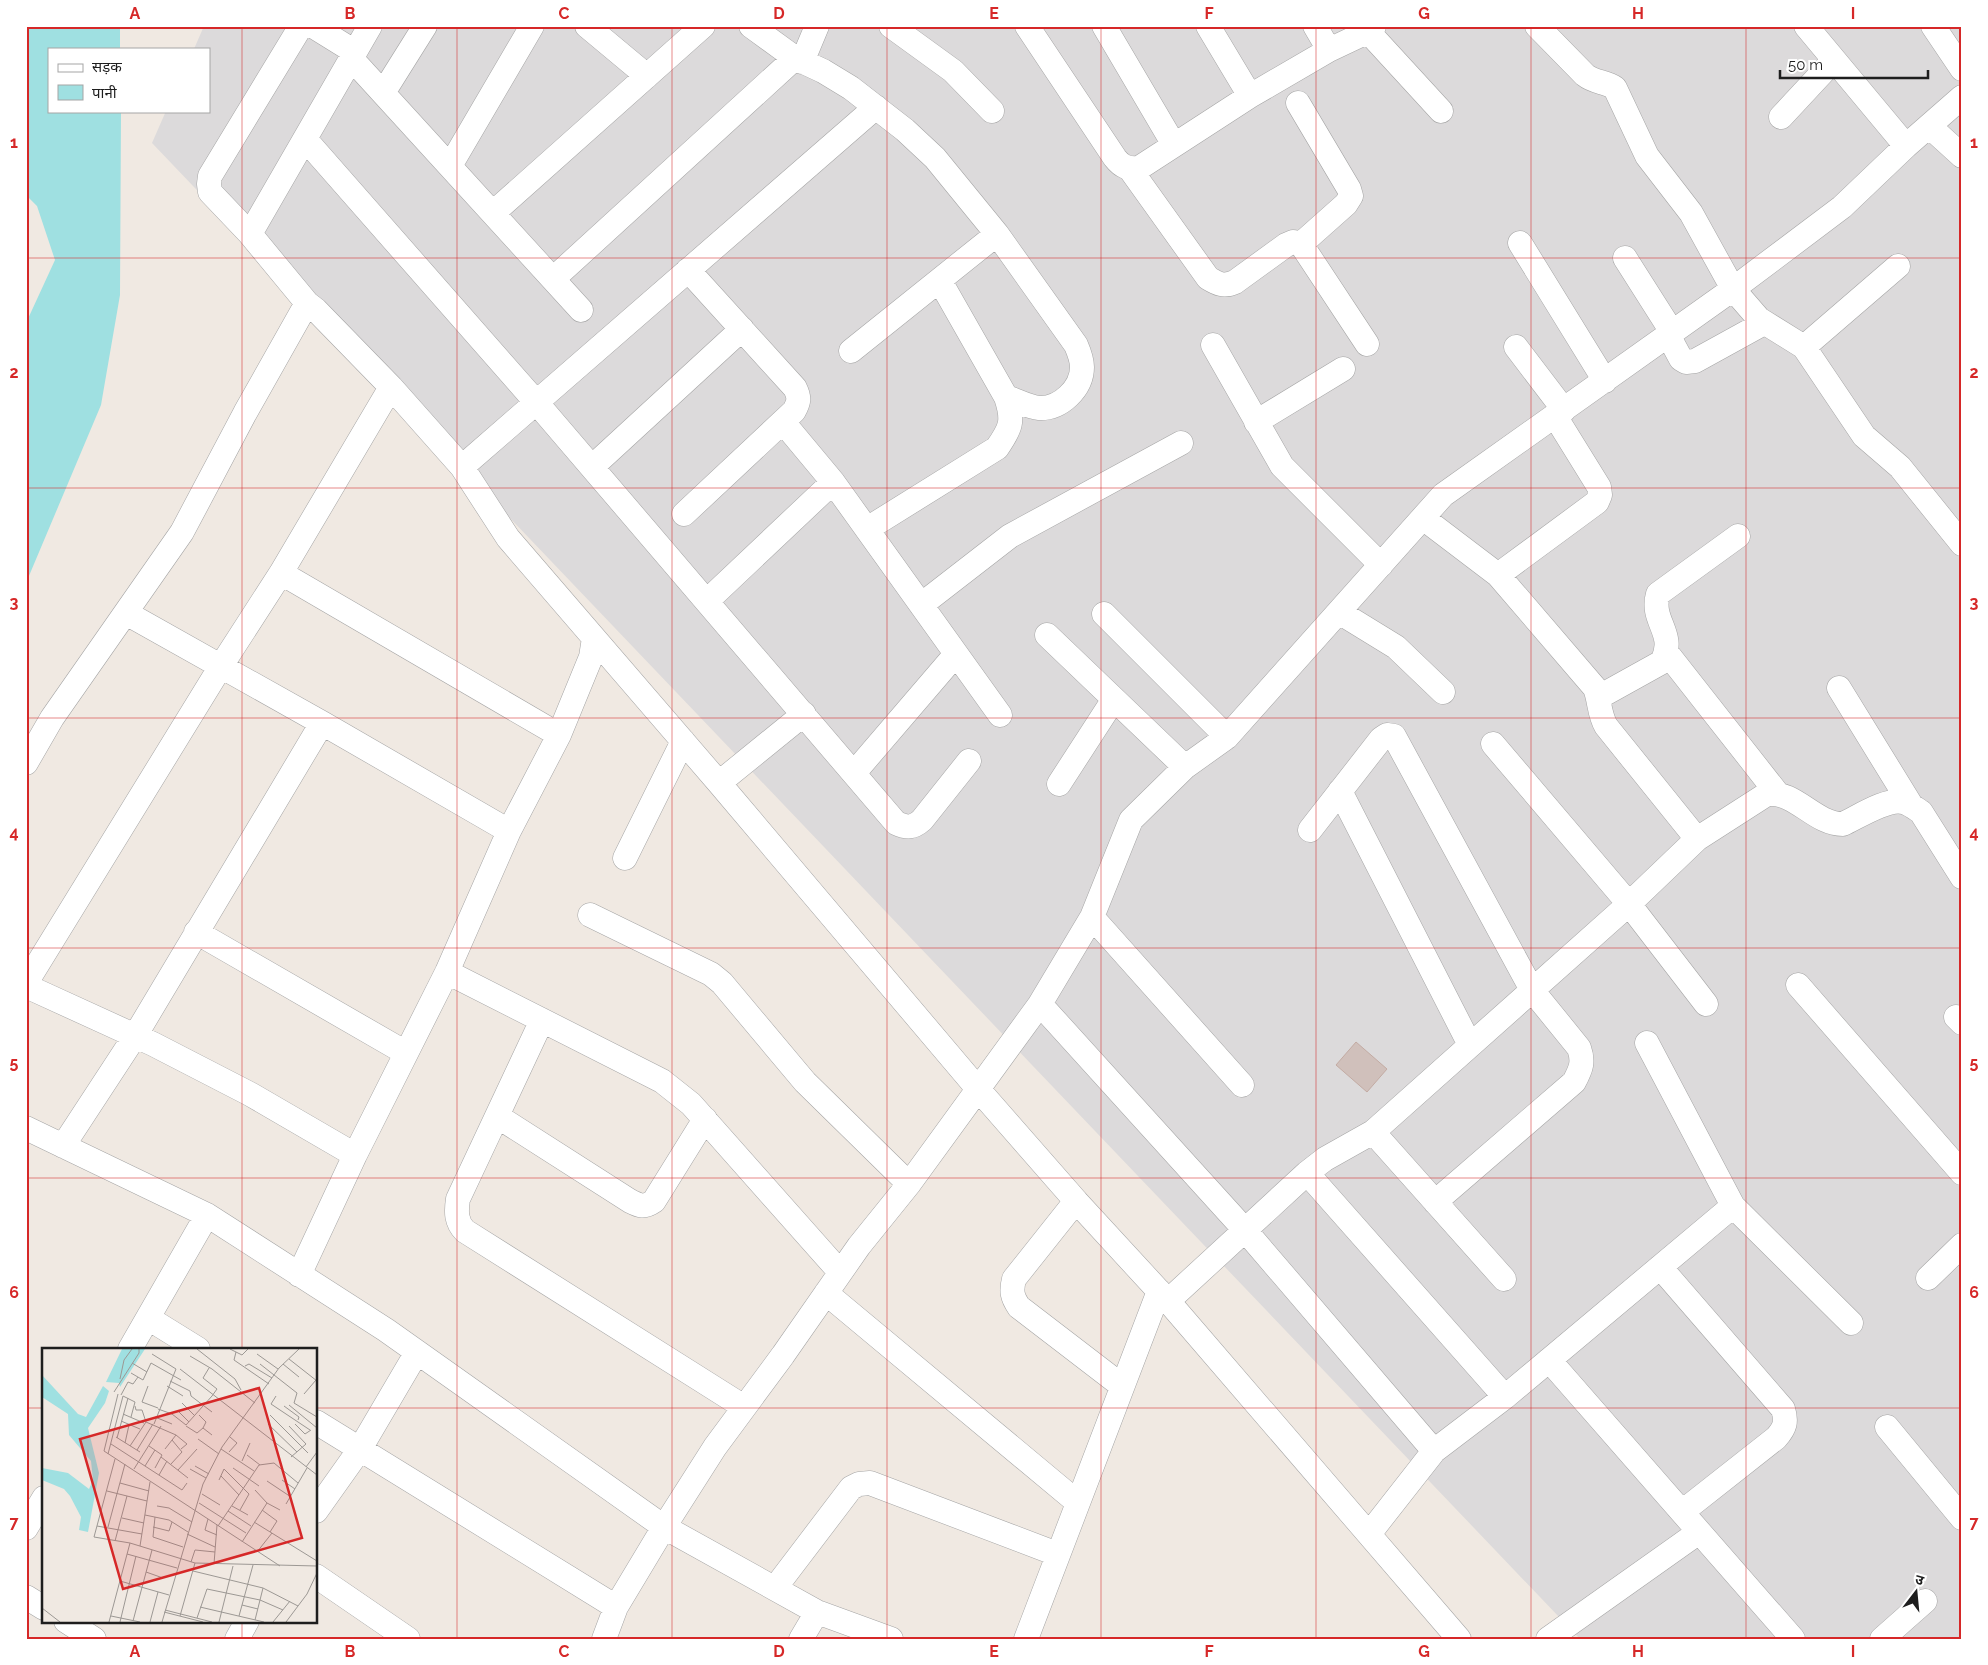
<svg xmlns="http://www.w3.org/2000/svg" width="1988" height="1665" font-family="Raleway,'Noto Sans Devanagari',sans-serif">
<rect width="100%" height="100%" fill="#f0e9e2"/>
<path fill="#dcdadb" d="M204,26H1962V1639H1580L152,143L166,111H209V49H194Z"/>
<path fill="#9fe0e1" d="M26,26H120V49H49V111H121L120,295L101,405L26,583V323L55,260L37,206L26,195Z"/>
<path fill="#d0c0bb" stroke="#c3aba3" d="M1356,1042L1387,1069L1367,1092L1336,1065Z"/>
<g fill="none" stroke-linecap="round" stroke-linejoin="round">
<g stroke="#a5a5a5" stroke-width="25">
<path id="minor" d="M301,26L210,176L209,184L210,192L250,234L307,303L316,310L391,387L462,467L508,538L719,783L978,1089L1076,1201L1168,1301L1459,1639
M313,26L355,52
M587,26L647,76
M751,26L795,58L823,71L851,88L905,130L935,158L997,234L1076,345C1079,352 1082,359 1082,367C1082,389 1060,409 1039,408C1028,407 1016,400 1006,397
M891,26L953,71L992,111
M1027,26L1115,158C1122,167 1128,169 1139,168L1250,96L1329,50L1367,32L1374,26
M1104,26L1174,145
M1208,26L1250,96
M1315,26L1329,50
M1363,26L1441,111
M1537,26L1585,75C1595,83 1605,81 1615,88L1647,156L1691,213L1733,289L1759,319L1804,347L1864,436L1900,467L1962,544
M1806,26L1906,146
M1933,26L1962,69
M351,58L581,310
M802,62L817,26
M383,93L425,26
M1298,103L1349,189L1351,196L1346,204L1301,244
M1781,117L1834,60
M1929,126L1962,156
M305,139L536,402L896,823C907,828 913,828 922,820L969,761
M450,166L532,26
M1130,169L1208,278C1218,284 1224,287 1235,282L1286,245L1293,242L1301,244L1367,344
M493,213L703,26
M250,234L370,26
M1520,243L1605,381
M1625,258L1672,332
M553,279L795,58
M1668,335L1681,359L1686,362L1695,361L1764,323
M1213,345L1282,466L1381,565
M1516,347L1564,410
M1804,347L1898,266
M851,351L997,234
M783,422L833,482L1000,715
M1256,422L1343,369
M462,467L876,107
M592,467L742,329
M684,514L794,411C799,402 800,398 795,388L688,270
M1423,518L1498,575L1595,688C1600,701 1599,714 1606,726L1697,839
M867,529L997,448C1011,428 1014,421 1006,397L940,281
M281,573L559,735
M1498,575L1597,502L1600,495L1599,487L1555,416
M707,601L833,482
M921,605L1010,536L1181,443
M1339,612L1396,647L1443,692
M126,613L322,723L509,831
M1104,614L1227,737
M1047,635L1185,767
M1667,653L1777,793
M1839,688L1911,805
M1599,697L1662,662C1677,633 1650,622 1658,594L1738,536
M1493,744L1629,904L1706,1004
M26,763L52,718L182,532L245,413L307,303
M854,773L956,654
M719,783L804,714
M1059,784L1114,699
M1340,791L1470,1045
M1310,830L1381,739L1387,735L1394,736L1532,990L1579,1048C1584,1062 1581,1069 1574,1082L1435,1202
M625,858L683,741
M590,915L711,974L722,983L805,1082L909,1184
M1092,917L1242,1085
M196,932L406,1053
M447,972L662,1081L691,1104L840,1272
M26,983L221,666L281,573L391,387
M1798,985L1962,1173
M26,986L153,1044L250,1094L355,1155
M1040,1004L1244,1229L1434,1451
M1956,1017L1962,1023
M542,1020L458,1199C456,1212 456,1222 465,1231L744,1407
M1647,1043L1733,1206L1851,1323
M497,1116L630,1201C640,1206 644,1208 654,1201L705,1119
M26,1128L207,1215L386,1330L664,1527L817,1612L891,1639
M1373,1132L1504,1279
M63,1146L135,1036L322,723
M1307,1173L1505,1397
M1076,1201L1014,1279C1011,1291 1012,1297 1019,1307L1122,1386
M1660,1267L1783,1409C1787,1422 1785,1428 1776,1438L1682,1512
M299,1275L355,1155L447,972L509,831L559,735L591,657L594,638
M1928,1278L1962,1245
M826,1293L1077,1502
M1168,1301L1307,1173L1325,1159L1373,1132L1629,904L1697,839L1767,794C1796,791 1814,824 1843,824C1858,817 1887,798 1903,802C1910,804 1915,808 1921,812L1962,877
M148,1318L198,1349
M130,1349L207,1215
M1549,1360L1793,1639
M316,1422L616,1607
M1887,1427L1962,1518
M316,1511L360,1449L417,1352
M26,1528L44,1498
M1369,1534L1434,1451L1505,1397L1733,1206
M316,1576L408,1639
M775,1588L851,1488L859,1484L870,1483L1057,1554
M26,1597L44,1608
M66,1621L94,1639
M237,1639L247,1621
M604,1639L616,1607L664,1527L715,1447L783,1355L859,1246L909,1184L1040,1004L1092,917L1131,820L1185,767L1227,737L1443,495L1733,289L1842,207L1906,146L1962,97
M801,1639L817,1612
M1026,1639L1159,1291
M1548,1639L1699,1532
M1882,1639L1925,1601"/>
</g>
<use href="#minor" stroke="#fff" stroke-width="24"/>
</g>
<path fill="none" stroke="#d62828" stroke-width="1" stroke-opacity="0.55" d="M242,26V1349M457,26V1639M672,26V1639M887,26V1639M1101,26V1639M1316,26V1639M1531,26V1639M1746,26V1639M26,258H1962M26,488H1962M26,718H1962M26,948H1962M26,1178H1962M26,1408H44M316,1408H1962M242,1621V1639"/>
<g transform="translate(42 1348)">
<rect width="275" height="275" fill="#f0e9e2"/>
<path d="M80,1H103L78,39L77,35L64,34ZM0,27L36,66L44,69L61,38L67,43L63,55L46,80L57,125L46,184L37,182L39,169L28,148L22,141L0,132V120L26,125L47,141L51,132L49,113L27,87L26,66L0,49Z" fill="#9fe0e1"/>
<path fill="none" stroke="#9c9894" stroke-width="1" d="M155,1L193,31L199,42M188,1L200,7L206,1M194,4L192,12L227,36M110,6L134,21L112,76M215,6L236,21M148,8L170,21L213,55M247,11L275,33M90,15L105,24M218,16L255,45L252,55L275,69M241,16L257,29M203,18L207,16L230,30M167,20L161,30L175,41L170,48M138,21L275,127M89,25L101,32L109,15L139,32M78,31L82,12L90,1M128,33L148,43L149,48L170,64M106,38L100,54L116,60M125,38L141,48M72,44L97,5V1M76,46L62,103L238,218M262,46L274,32M79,47L86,34L91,36L96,29M81,48L93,54L89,69M234,48L229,56L268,82M140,55L153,68M247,57L275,80M93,58L94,62H100L104,74M242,58L257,69L256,72M116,61L130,66L144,77L170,48M136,63L147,74M81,66L102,75M157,67L164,74L161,80M228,67L266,105M113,69L130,76M79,73L98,81M226,76L255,104M253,76L263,86L269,82M144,78L155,85L161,80L170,87M247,78L264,96L249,109M74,89L98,104M75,90L86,50M156,91L177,106M83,95L87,77M69,96L140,142L145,135M88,98L104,74L134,87L145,96L139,101M107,98L120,107L113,120M123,101L134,87M179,101L212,123M95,102L111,76M187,104L195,95L188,89M66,106L81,48M205,107L218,117M119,109L146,130M73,111L52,189L88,195L153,215L275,218M200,113L208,95M129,116L140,104L130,92M103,118L113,102M153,118L167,126M264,119L275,104M191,120L217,138M92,121L119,78M148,121L164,130M136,122L155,101M117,127L125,113M179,128L197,147M177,132L182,121L207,146L198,162M240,132L253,141M225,133L249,149M78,135L107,143M213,142L225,155L238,162M65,143L105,153M160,146L178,157M157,155L204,185M244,156L265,120M115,158L127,160L150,174M190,158L206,167M220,162L235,173L228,184M186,163L209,178M103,167L127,172L146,184M113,169L111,189L141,199M80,170L102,175M166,171L163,182L175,187M212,174L275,213M55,178L100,186M176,178L217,117L232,115L256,135M66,179L83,116M111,179L127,183L130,174M145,186L173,199M73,193L85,148M200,194L225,155M98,198L108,134M215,204L230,185M85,206L135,220M149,214L153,202L173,204M172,216L175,177M151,223L221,240L256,258M104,224L121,230M78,233L127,247M200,257L216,261M158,259L222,274M0,260L18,274M123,262L170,274M122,264L161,274M69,268L98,274M138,268L153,215M197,268L211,217M155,270L165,241L218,252L241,262M213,272L221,240M91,273L110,202M67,274L88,195M78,274L94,208M108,274L116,244M120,274L161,136L180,99L237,20L257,1M177,274L191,218M231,274L248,253M244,274L265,246L275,225"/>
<path fill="#d62828" fill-opacity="0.15" stroke="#d62828" stroke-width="2.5" d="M217,40L260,190L81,241L38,91Z"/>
<rect width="275" height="275" fill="none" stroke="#1e1e1e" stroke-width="2.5"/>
</g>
<rect width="1988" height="1665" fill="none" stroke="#ffffff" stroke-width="55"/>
<rect x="48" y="48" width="162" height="65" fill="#ffffff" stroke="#a5a5a5"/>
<rect x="58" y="64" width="25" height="8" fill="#ffffff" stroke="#a5a5a5"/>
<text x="92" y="72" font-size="15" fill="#1e1e1e">सड़क</text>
<rect x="58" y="85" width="25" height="15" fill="#9fe0e1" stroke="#a5a5a5"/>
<text x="92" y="98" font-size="15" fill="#1e1e1e">पानी</text>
<g transform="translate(1916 1592) rotate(16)" stroke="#ffffff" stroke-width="4" paint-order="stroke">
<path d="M0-4L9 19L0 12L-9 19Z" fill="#1e1e1e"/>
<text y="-8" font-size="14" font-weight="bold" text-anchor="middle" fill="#1e1e1e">उ</text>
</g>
<path d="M1780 70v8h148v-8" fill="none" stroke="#1e1e1e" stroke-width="2.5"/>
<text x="1788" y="70" font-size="15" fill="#1e1e1e" stroke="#ffffff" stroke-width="4" paint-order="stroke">50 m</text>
<rect x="28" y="28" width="1932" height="1610" fill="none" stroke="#d62828" stroke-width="2"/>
<g font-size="16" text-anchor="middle" font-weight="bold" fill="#d62828">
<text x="135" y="19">A</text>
<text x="350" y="19">B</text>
<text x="564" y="19">C</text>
<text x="779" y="19">D</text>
<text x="994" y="19">E</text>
<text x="1209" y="19">F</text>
<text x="1424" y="19">G</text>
<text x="1638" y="19">H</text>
<text x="1853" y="19">I</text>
<text x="14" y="148">1</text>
<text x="1974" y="148">1</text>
<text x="14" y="378">2</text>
<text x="1974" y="378">2</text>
<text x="14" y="608">3</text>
<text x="1974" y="608">3</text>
<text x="14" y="838">4</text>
<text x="1974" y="838">4</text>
<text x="14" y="1068">5</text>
<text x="1974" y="1068">5</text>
<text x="14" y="1298">6</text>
<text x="1974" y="1298">6</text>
<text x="14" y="1528">7</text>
<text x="1974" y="1528">7</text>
<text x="135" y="1657">A</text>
<text x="350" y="1657">B</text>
<text x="564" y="1657">C</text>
<text x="779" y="1657">D</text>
<text x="994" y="1657">E</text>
<text x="1209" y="1657">F</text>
<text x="1424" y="1657">G</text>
<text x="1638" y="1657">H</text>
<text x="1853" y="1657">I</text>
</g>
</svg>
